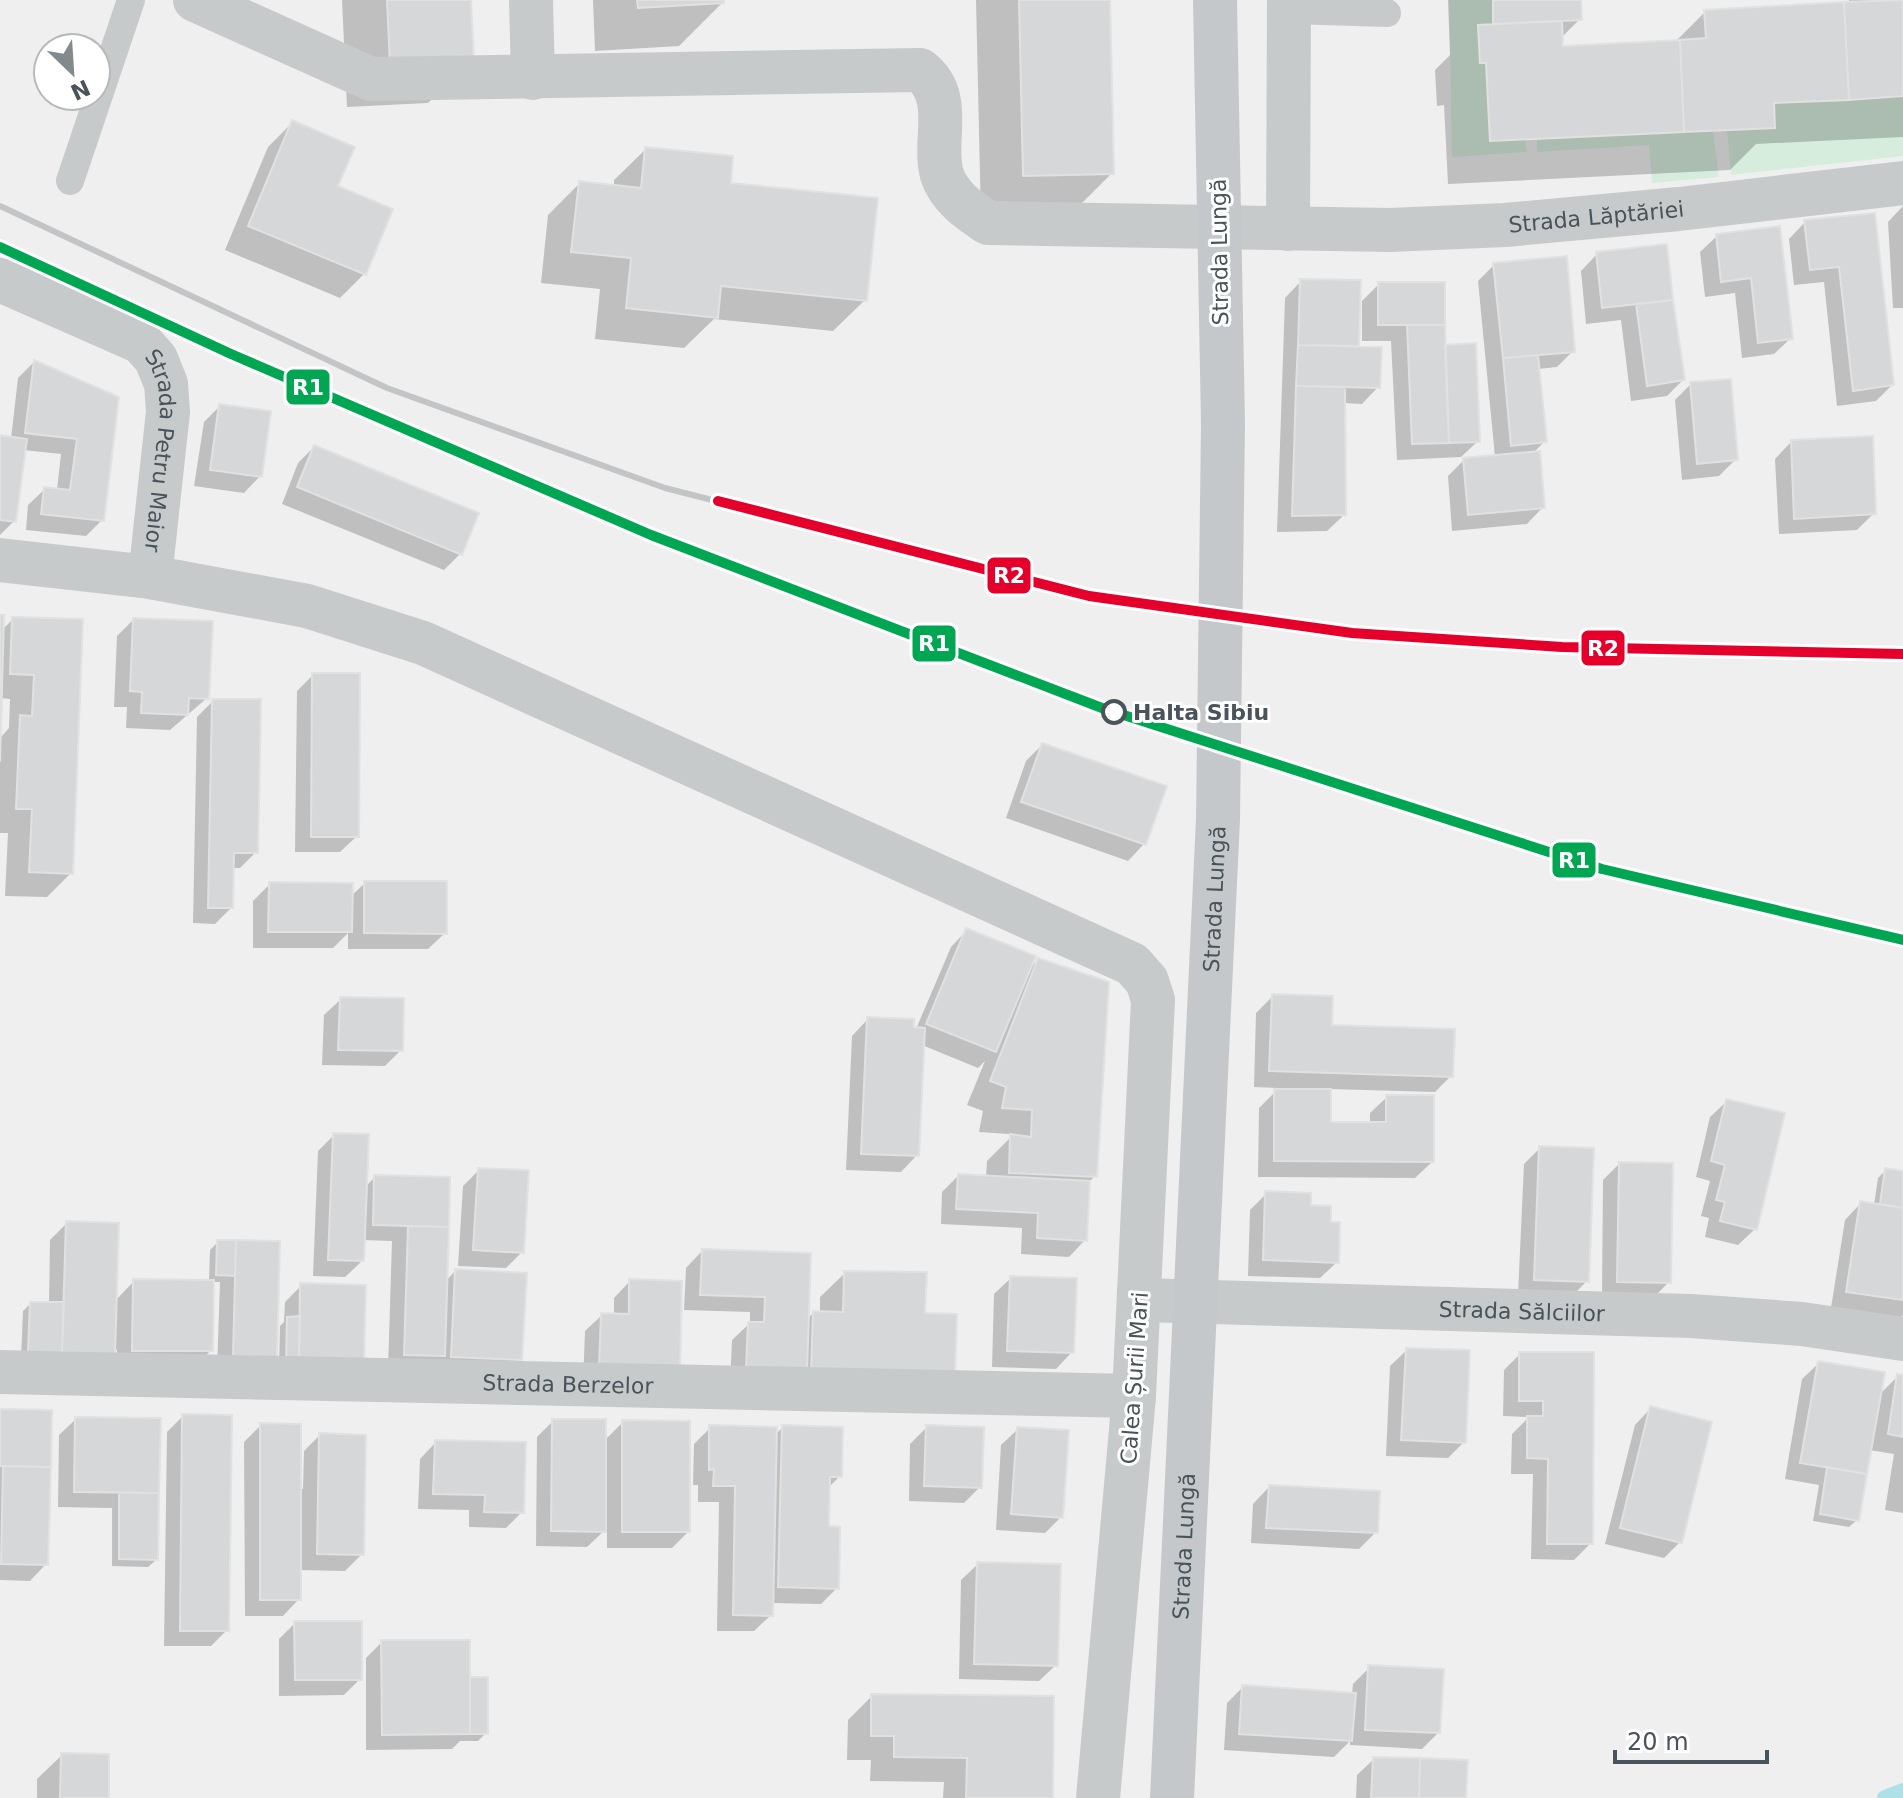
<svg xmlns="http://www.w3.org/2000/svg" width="1903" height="1798" font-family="'DejaVu Sans',sans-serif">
<rect width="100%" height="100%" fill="#f0efef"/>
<path fill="#d6eddd" d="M1449,0H1493V24L1478,26L1480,63H1486L1490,141L1525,140L1527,152L1452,157Z
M1903,96V156L1731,175L1727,130L1775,128L1774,103Z
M1713,130L1719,177L1652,183L1649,145L1537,152V139Z"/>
<path fill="#0003" d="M342,0H469L472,60L428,103L347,107Z
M593,0H722V3L679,46L595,51Z
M976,0H1108L1112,173L1069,216L981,219Z
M1448,0H1579L1580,19L1561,38L1562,48L1675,42L1705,12L1849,4V0H1903V137L1756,144L1730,170L1448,184L1444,105L1437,106L1435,70L1450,55Z
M292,123L336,187L364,274L340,298L225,250L268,147Z
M646,149L728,185L865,300L833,331L714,319L684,348L595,339L600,289L541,283L548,215L580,183L614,187V180Z
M1903,206V308H1893L1888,222Z
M1873,215L1892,385L1876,401L1837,406L1824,282L1794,285L1789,239L1805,222Z
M1778,228L1791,338L1774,354L1742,358L1735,293L1705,297L1700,252L1717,236Z
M1665,246L1683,380L1667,396L1631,401L1621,320L1586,324L1581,271L1597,254Z
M1494,265L1573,351L1557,367L1538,369L1545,441L1533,453L1543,507L1527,524L1452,531L1448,476L1464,460L1495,457L1478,281Z
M1301,281L1359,282L1357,348L1378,387L1362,404L1343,403L1344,515L1327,531L1277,532L1285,298Z
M1379,284L1444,347L1478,441L1461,457L1397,460L1391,341H1362V301Z
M34,362L117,399L102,520L86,536L26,530L28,505L45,489L57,490L61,454L23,450L14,521L0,535V437L11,439L18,378Z
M1691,384L1736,459L1719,476L1682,480L1675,400Z
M220,406L260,476L244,493L194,486L204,422Z
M1791,442L1874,513L1857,530L1779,534L1775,459Z
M314,447L460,554L444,570L282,504L298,463Z
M0,617L2,630L13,619L81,621L71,873L47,897L5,896L8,833H0V738L9,728L10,699L0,698Z
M133,620L207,698L170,730L126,728L127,707H114L117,636Z
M313,675L357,836L340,852H295L297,691Z
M213,701L256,852L240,868H232L231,908L215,924L193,923L197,717Z
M1042,745L1164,787L1144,844L1128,861L1006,818L1026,761Z
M365,883L445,933L428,949H348V933L333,948H253V901L270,884L350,897Z
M967,930L1027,971L1038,960L1095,1176L1088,1183L1085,1240L1069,1257L1021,1254L1022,1228L941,1224L942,1192L958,1176L986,1177L987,1161L1009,1139V1134L979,1132L983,1111L967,1105L985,1061L978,1068L922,1045L917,1155L901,1172L846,1170L852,1036L868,1019L916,1029L951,947Z
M1273,996L1330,1027L1451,1076L1435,1092L1329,1089V1124H1370V1113L1387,1097L1432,1162L1415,1178L1258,1177L1259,1108L1279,1088L1254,1087L1256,1013Z
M341,999L401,1050L385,1066L322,1065L324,1015Z
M1727,1101L1755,1229L1738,1245L1705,1237L1709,1218L1701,1216L1710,1181L1696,1177L1710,1117Z
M334,1135L365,1187L375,1177L448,1179L445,1282L455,1271L520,1359L504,1375L388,1370L392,1241L362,1240V1261L345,1277L313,1276L318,1151Z
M1540,1148L1587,1281L1571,1297L1518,1295L1524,1164Z
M1619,1164L1669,1282L1653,1298L1602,1297L1603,1180Z
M479,1170L522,1252L506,1268L458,1266L463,1186Z
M1886,1170L1903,1173V1315L1900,1318L1831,1308L1845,1220L1861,1203L1874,1205L1878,1178Z
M1266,1194L1309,1207L1329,1223L1337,1262L1320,1278L1248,1276L1250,1210Z
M67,1223L115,1301L134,1281L209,1282L210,1250L218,1242L278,1243L275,1356L217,1371L220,1282H212L211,1350L195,1367L117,1366V1349L97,1369L21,1359L23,1311L30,1304H49L50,1240Z
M702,1251L807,1319L813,1313H820V1297L845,1273L923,1315L953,1376L730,1385L732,1340L750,1323V1312L684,1310L686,1268Z
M1011,1278L1072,1352L1056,1369L992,1367L994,1294Z
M630,1281L680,1283L583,1384L585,1331L602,1315H614V1298Z
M301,1286L362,1361L279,1368L280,1326L284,1322L285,1302Z
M1407,1350L1464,1442L1448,1458L1386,1456L1390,1366Z
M1520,1354H1592L1591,1543L1574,1560L1531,1559L1533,1474H1511L1512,1434L1529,1417L1503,1416L1504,1370Z
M1819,1363L1878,1396L1898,1376L1903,1377V1513L1885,1510L1894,1454L1869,1450L1857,1520L1849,1527L1813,1521L1819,1485L1785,1479L1802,1379Z
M1651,1408L1680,1542L1664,1558L1605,1544L1635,1425Z
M0,1411L46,1564L30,1581L0,1580Z
M183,1416L227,1630L211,1646H164L167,1432Z
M76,1419L159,1420L156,1560L148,1567L112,1566V1508L58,1507L59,1435Z
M553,1421L604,1441L623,1422L688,1532L672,1548H607V1528L587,1547L536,1546L537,1437Z
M261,1425L299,1489H303L304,1451L320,1435L362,1554L345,1571L299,1570V1599L283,1616H245L244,1442Z
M783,1427L840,1476L828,1488L827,1528L837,1588L821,1604L771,1603V1615L754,1631H717L719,1502H698V1485H693L694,1444L710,1428L774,1436Z
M927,1427L980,1487L964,1503L909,1501L910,1444Z
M1018,1429L1061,1517L1045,1533L996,1530L1001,1445Z
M436,1442L522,1512L506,1528L469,1527V1510L418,1509L420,1459Z
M1269,1487L1376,1532L1359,1549L1251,1543L1253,1504Z
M978,1564L1056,1665L1039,1681L959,1679L961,1580Z
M295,1623L360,1679L344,1695L279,1696V1639Z
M382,1642L486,1733L478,1741H460L452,1749L366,1750V1658Z
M1369,1668L1438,1733L1422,1749L1350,1745V1741L1334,1757L1224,1750L1227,1703L1243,1687L1352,1695L1353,1684Z
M872,1696L1051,1798H943L944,1782L870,1781L871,1760H847L848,1720Z
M62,1755L107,1798H37V1779Z
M1374,1759L1464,1798H1356L1357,1775Z"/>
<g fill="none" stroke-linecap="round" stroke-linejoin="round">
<path stroke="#aee0e7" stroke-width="16" d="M1885,1798L1903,1791"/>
</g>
<path fill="#d6d7d8" stroke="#e1e1e2" stroke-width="2" d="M387,0H471L474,60L390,65Z
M637,0H724V3L638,8Z
M1019,0H1110L1114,174L1023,176Z
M1493,0H1581L1582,20L1493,24Z
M1903,0V96L1849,100L1844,2Z
M1844,2L1849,100L1774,103L1775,128L1684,132L1680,40L1706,38L1704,10Z
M1562,21L1563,46L1680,40L1684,132L1490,141L1486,63H1480L1478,25Z
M292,120L355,147L338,186L393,209L366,275L248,226Z
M645,147L733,156L731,183L878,198L867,301L721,286L718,318L626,308L631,258L571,252L579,181L641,188Z
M1875,213L1894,385L1853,391L1839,267L1810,270L1804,220Z
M1780,226L1793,339L1758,343L1751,278L1721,282L1716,234Z
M1667,244L1673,300L1602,308L1596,252Z
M1567,256L1575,352L1503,358L1493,263Z
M1300,279L1361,280L1359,346L1298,345Z
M1378,282H1445V325H1378Z
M1673,300L1685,380L1647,386L1636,304Z
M1407,325H1445L1449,443L1412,444Z
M1476,343L1480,442L1449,443L1445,345Z
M1298,345L1382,347L1380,388L1296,386Z
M1538,355L1547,442L1511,446L1503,358Z
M34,360L119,397L104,521L41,514L44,487L70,490L77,439L25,433Z
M1731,379L1738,460L1697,464L1690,382Z
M1296,386L1345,387L1346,515L1292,516Z
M219,404L271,411L262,477L210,470Z
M0,435L27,439L16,522L0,520Z
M1873,436L1876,514L1794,519L1791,440Z
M314,445L479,513L462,555L297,487Z
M1540,451L1545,508L1468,515L1463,458Z
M0,615H4L0,762Z
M12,617L83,619L73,874L29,872L32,809H16L20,715L32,716L34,675L10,674Z
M133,618L213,621L209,699L189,698L188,715L141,713L142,692L130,691Z
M312,673H360L359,837H311Z
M212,699H261L258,853H234L233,908H208Z
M1042,743L1167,786L1146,845L1021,802Z
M364,881H447V934L364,933Z
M269,882L353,883L352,932H268Z
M966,928L1036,956L996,1052L926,1024Z
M1038,958L1109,982L1097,1177L1009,1173L1010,1134L1031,1137L1032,1110L1002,1108L1006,1087L990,1081Z
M1272,994L1333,996L1332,1025L1455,1029L1453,1077L1269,1071Z
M340,997L404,998L403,1051L338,1050Z
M867,1017L914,1019V1027L925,1028L919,1156L861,1154Z
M1274,1089H1331V1122H1386V1095H1434V1162L1274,1161Z
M1726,1099L1785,1113L1757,1230L1720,1221L1725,1202L1716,1200L1725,1165L1711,1161Z
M333,1133L369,1134L364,1261L328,1260Z
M1539,1146L1594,1148L1589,1282L1534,1280Z
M1619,1162L1673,1163L1671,1283L1617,1282Z
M478,1168L529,1170L524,1253L473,1250Z
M1885,1168L1903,1171V1208L1880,1204Z
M958,1174L1090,1181L1087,1241L1037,1238L1038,1213L956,1209Z
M374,1175L450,1177L449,1227L373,1225Z
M1265,1191L1311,1193V1205L1331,1206V1222H1340L1339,1263L1263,1260Z
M1860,1201L1903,1208V1300L1846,1292Z
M66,1221L119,1223L115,1354L62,1352Z
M408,1226L449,1227L445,1356L404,1355Z
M217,1240H236L235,1276L216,1275Z
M236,1240L280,1241L277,1357L233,1356Z
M702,1249L811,1253L807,1371L746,1369L748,1322H764L765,1297L700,1295Z
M455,1269L527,1273L522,1360L451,1357Z
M844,1271L927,1272L925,1313L957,1314L955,1377L811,1373L813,1311L843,1312Z
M1010,1276L1077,1278L1074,1353L1007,1351Z
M133,1279L214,1280L213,1351H132Z
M629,1279L682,1281L680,1371L599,1369L601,1313L629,1314Z
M300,1283L366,1285L364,1362L299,1361Z
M30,1302H64L62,1352H28Z
M300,1316L299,1361H286L287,1317Z
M1406,1348L1470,1350L1466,1443L1401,1440Z
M1519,1352H1594L1593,1544H1547L1548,1459L1527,1458V1416H1543V1401H1519Z
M1818,1361L1885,1372L1867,1474L1800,1463Z
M1897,1374L1903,1375V1437L1888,1434Z
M1650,1406L1712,1422L1682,1543L1620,1528Z
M0,1409L52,1410L51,1467L0,1466Z
M182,1414L232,1415L229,1631H180Z
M75,1417L161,1418L159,1493L74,1492Z
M552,1419H606V1532L551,1531Z
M622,1420L690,1421V1532H622Z
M260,1423L301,1424V1600H260Z
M709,1425L777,1427L773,1616L733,1615L735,1486H713L714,1469L709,1470Z
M782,1425L843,1427L842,1477H830L829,1526L840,1527L839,1589L778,1587Z
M926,1425L984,1427L982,1488L924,1486Z
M1017,1427L1069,1430L1063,1518L1011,1514Z
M319,1433L366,1435L364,1555L317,1554Z
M435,1440L526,1442L524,1513L484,1512L485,1495L433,1494Z
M3,1466L51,1467L48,1565L1,1564Z
M1827,1467L1867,1474L1859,1521L1820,1514Z
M1269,1485L1380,1491L1378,1533L1266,1528Z
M119,1493H159L158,1560L119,1559Z
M977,1562L1061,1564L1058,1666L974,1664Z
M294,1621H362V1680H295Z
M381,1640H470V1734L382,1735Z
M1368,1665L1444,1669L1440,1733L1365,1730Z
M470,1677H488V1734H470Z
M1242,1685L1356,1693L1352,1741L1239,1734Z
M871,1694L1054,1696L1053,1798H966L967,1758L894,1757V1736H871Z
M61,1753L109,1754V1798H60Z
M1373,1757L1420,1758L1419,1798H1371Z
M1420,1758L1468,1760L1466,1798H1419Z"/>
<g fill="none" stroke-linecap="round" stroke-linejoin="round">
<path stroke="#c7cacb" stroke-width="28" d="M1289,10L1387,13
M70,181L131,0"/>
<g stroke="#c7cacb" stroke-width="44">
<path id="s1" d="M195,0L371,79L920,70C955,97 932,140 942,175C950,198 970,211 988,223L1390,230L1505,225L1679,209L1903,183"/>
<path d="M531,0L533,78"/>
<path d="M1288,229L1289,0"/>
<path id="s2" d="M0,280L141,342L156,359L166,384L168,412L150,577"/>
<path d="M0,560L150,577L307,606L423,643L1132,964L1147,981L1153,1000L1134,1396L1098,1798"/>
<path id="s3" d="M1140,1300L1691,1316L1802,1324L1903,1339"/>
<path id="s4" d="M0,1372L1134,1396"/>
</g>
<path stroke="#c5c8ca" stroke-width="44" id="s5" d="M1172,1798L1218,819L1223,424L1215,0"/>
<path stroke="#c3c4c6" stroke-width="6" d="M0,206L387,388L665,488L1089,596L1352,633L1562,647L1903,654"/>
<g stroke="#fff" stroke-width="16">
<path id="rail-1" d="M0,247L231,354L651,535L1102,708L1602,869L1903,940"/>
</g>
<g stroke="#fff" stroke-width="16">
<path id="rail-2" d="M718,501L1089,596L1352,633L1562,647L1903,654"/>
</g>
<use href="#rail-1" stroke="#00a651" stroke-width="10"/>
<use href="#rail-2" stroke="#e4002b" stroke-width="10"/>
</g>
<circle fill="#fff" stroke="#48535a" stroke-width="4" cx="1114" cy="712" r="11"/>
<g text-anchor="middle" stroke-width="6" stroke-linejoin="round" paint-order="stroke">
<g font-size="22" fill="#48535a" stroke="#fff">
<text dy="8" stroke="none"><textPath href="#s1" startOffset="1530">Strada Lăptăriei</textPath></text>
<text transform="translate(1219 252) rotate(-91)" y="8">Strada Lungă</text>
<text dy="8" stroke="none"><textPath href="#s2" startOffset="270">Strada Petru Maior</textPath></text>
<text dy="8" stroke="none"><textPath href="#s5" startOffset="900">Strada Lungă</textPath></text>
<text dy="8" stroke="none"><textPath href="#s3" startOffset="382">Strada Sălciilor</textPath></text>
<text transform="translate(1134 1378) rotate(-86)" y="8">Calea Șurii Mari</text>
<text dy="8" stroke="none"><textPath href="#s4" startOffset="568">Strada Berzelor</textPath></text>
<text dy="8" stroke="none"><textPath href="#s5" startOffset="252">Strada Lungă</textPath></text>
</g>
<g font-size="22" font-weight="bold" fill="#48535a" stroke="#fff" text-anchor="start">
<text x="1133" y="720">Halta Sibiu</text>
</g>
</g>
<g stroke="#fff" stroke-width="3">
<rect x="285" y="368" width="46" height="38" rx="8" fill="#00a651"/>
<rect x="986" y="556" width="46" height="39" rx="8" fill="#e4002b"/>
<rect x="911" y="624" width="46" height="39" rx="8" fill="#00a651"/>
<rect x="1580" y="629" width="46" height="38" rx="8" fill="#e4002b"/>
<rect x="1551" y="841" width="46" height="38" rx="8" fill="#00a651"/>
</g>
<g font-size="22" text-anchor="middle" font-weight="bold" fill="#fff">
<text x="308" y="395">R1</text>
<text x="1009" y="583">R2</text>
<text x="934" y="651">R1</text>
<text x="1603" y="656">R2</text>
<text x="1574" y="868">R1</text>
</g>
<g transform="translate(72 72) rotate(155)"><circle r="38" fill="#ffffff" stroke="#b6babd" stroke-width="2"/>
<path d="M0-6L14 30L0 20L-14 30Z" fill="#838a8e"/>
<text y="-12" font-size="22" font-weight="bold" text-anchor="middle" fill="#48535a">N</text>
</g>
<path d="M1615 1750v12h152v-12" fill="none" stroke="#48535a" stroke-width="4"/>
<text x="1627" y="1750" font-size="24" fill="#48535a" stroke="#ffffff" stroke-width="6" paint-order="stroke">20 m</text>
</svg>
